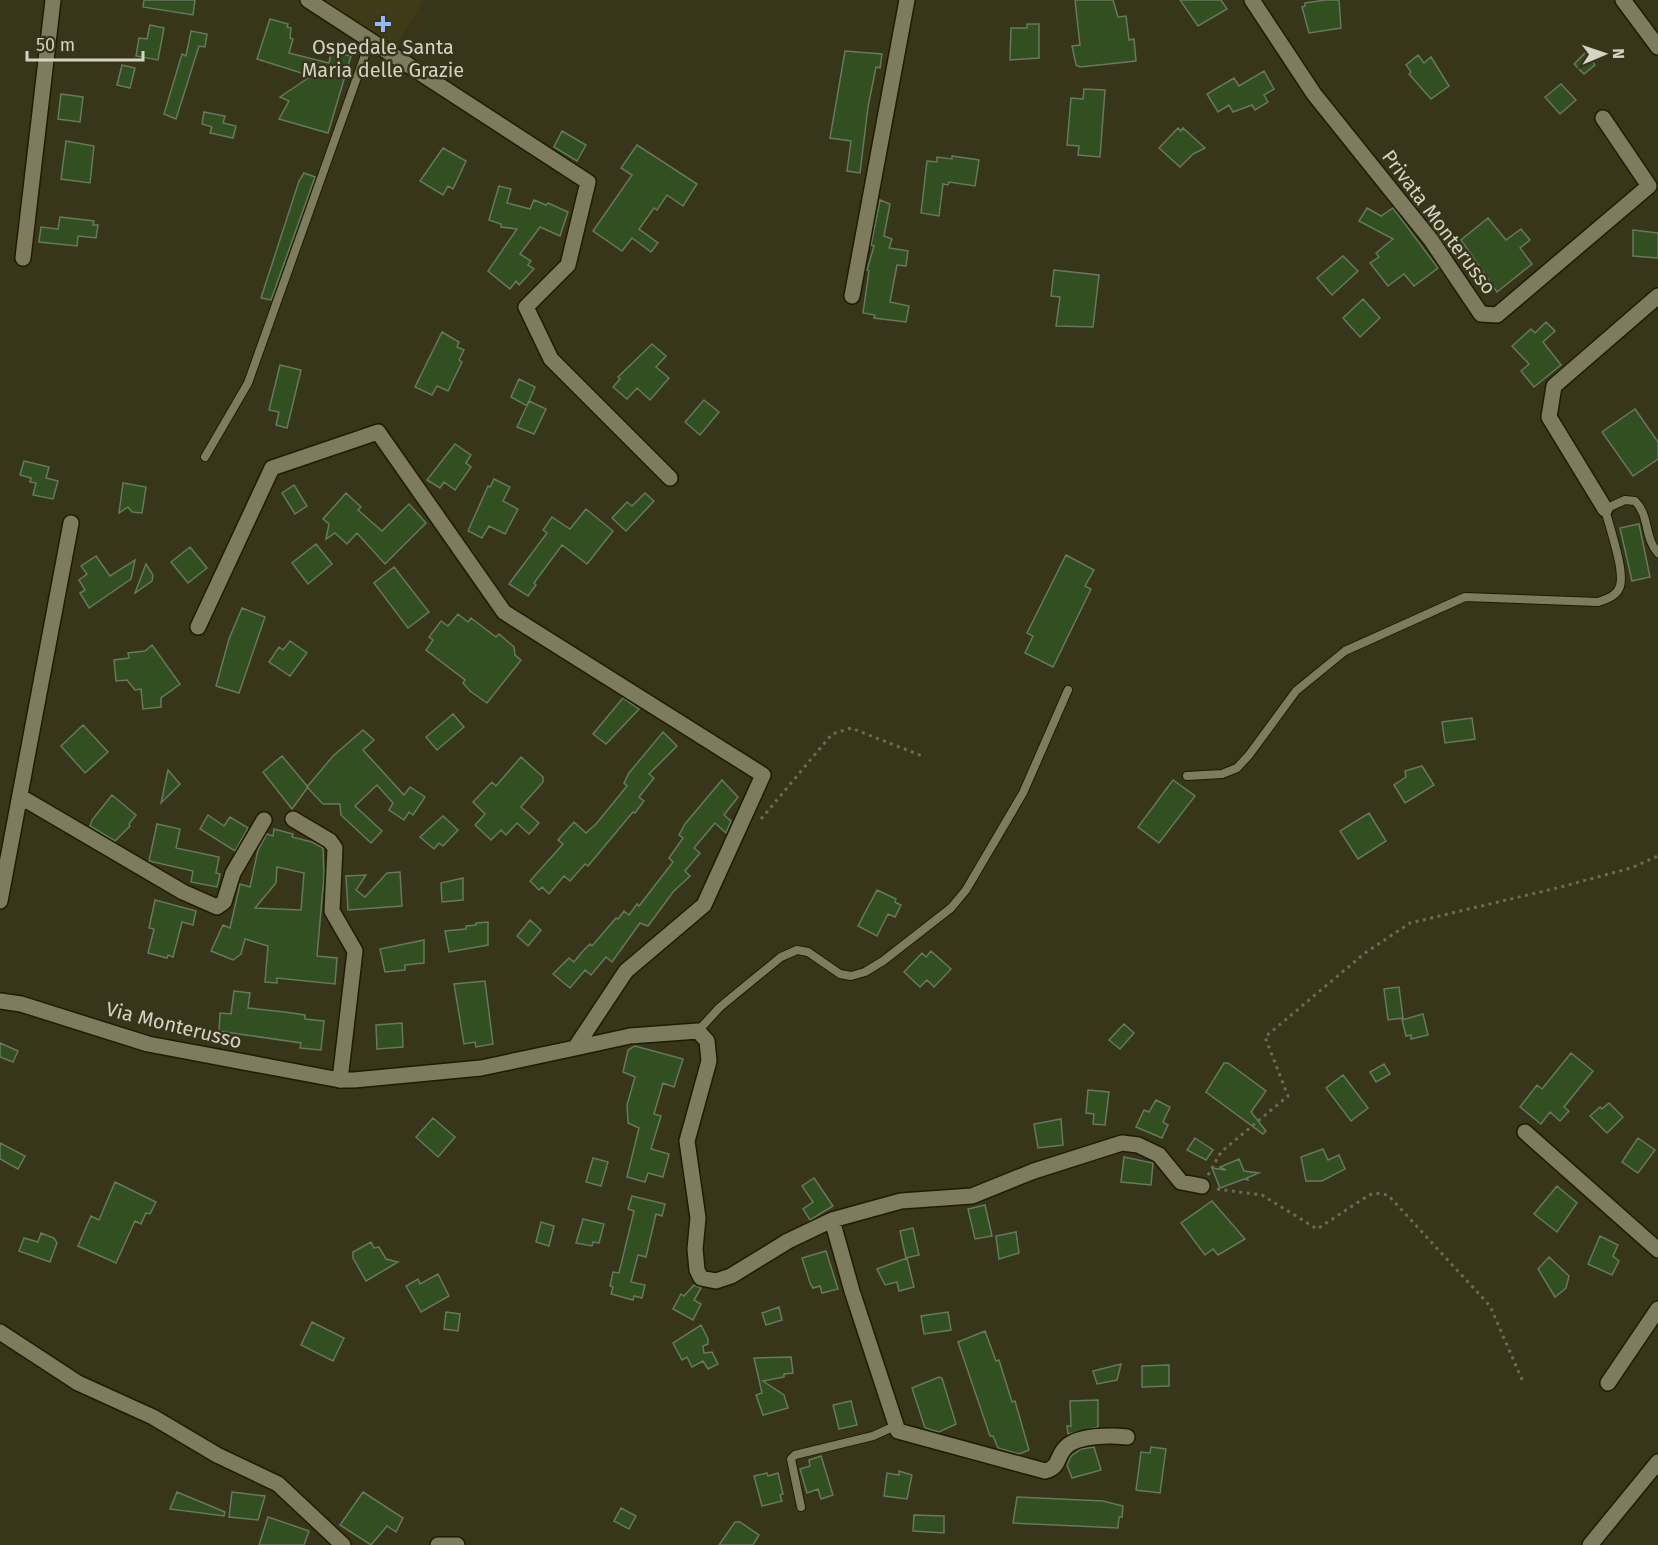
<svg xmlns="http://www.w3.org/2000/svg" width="1658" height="1545" font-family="'Fira Sans',sans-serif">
<rect width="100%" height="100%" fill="#37351a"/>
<path fill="#3f3b19" d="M319,0H424L394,48Z"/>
<path fill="#314f21" stroke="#67785f" stroke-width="1.5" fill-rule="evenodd" d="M144,0H195L193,15L143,7Z
M1075,0H1113L1118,17L1126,16L1129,40L1134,39L1136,61L1080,67L1076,65L1072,46L1080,45Z
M1180,0H1221L1227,9L1198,26Z
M1325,0H1339L1341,28L1309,33L1302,7L1305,6V3Z
M270,19L288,24L287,27L291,28L290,38L293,39L289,53L329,63L331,52L351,56L328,133L279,119L289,101L280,97L311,76L257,59Z
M1027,24H1039V58L1010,60L1011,28H1027Z
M150,25L164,28L158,60L136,56L139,38L147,39Z
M191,31L207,34L205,47L199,46L176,119L164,114L182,54L186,56Z
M845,51L882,54L880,68L876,67L868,107L860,173L847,171L851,141L830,138Z
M1586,52L1595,65L1584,74L1574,64Z
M1418,55L1424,63L1431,57L1449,86L1431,99L1409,74L1411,72L1406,65Z
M122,65L135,68L130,88L117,85Z
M1264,71L1274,89L1264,95L1268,102L1255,110L1252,105L1233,112L1229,105L1218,112L1207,94L1234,78L1239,86Z
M1561,84L1576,100L1560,114L1545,97Z
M1084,89L1105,90L1100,157L1078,155L1079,146L1067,145L1071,98L1083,99Z
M61,94L83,97L80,122L58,119Z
M204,112L225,116L223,123L236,126L233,138L210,133L212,127L202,124Z
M1178,128L1181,131L1183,128L1205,148L1193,154L1180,167L1159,148Z
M562,131L586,145L577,161L554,147Z
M66,141L94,146L90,183L61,179Z
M637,145L697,184L683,206L667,195L657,210L654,208L639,229L658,243L651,252L632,238L622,251L593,231L632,175L621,168Z
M443,148L466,161L453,189L448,186L443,195L420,181Z
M952,156L979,160L975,186L949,182L948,185L943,184L939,216L921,213L927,161L937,162V157L952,159Z
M304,173L315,177L271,300L261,298L299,181Z
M499,186L511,189L507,203L530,209L534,200L546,205L548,203L568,212L560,236L540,227L520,254L531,261L528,265L534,269L519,285L516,281L510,289L488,271L517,229L501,227V224L489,220Z
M880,200L890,204L884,236L892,239L889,248L908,251L906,266L897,265L890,302L909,306L906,322L874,318L875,315L863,313L869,271L867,270L874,246L871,245Z
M1367,208L1381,216L1393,208L1438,268L1414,286L1404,274L1388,286L1370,263L1379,257L1376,253L1393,239L1359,221Z
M60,217L94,221L93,225H98L96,238L78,236L77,246L39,242L41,227L58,229Z
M1488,218L1506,240L1521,229L1530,240L1520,248L1532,264L1497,292L1461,240Z
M1633,230L1658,233V258L1633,256Z
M1343,256L1358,271L1332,295L1317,278Z
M1054,270L1099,275L1093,327L1056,326L1060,297L1051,296Z
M1363,299L1380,318L1360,337L1343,318Z
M1546,322L1555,331L1543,342L1561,365L1534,387L1521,371L1529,364L1512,346L1531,329L1535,333Z
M442,332L459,342L457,347L464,350L459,360L462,362L448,391L437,386L432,395L415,387Z
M652,344L666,356L656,367L669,378L650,400L637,388L627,399L613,387L620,379L618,377Z
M280,365L301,370L287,428L276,425L279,412L269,410Z
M519,379L535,387L527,406L511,397Z
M704,400L719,412L700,435L685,422Z
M529,401L546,409L534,434L517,427Z
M1635,409L1658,442V459L1633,476L1602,432Z
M455,444L471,455L466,463L471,467L455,490L444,482L440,488L427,480Z
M24,461L49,467L46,478L58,481L53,499L33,495L36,483L30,482L31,478L20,475Z
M494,479L510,487L503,501L518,509L505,534L489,526L482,538L468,531L488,486L490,487Z
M123,483L146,487L142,513L132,512L128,507L119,513Z
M294,485L307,506L295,514L282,493Z
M346,493L361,507L358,510L382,531L409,504L426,523L385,564L357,533L347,544L335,533L326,539L329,524L323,519Z
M645,493L654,501L626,531L612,518L627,502L632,506Z
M586,509L613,531L587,564L562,545L534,583L536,585L528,596L509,584L547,533L543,530L552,517L570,529Z
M1639,524L1650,577L1632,581L1620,528Z
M316,544L332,564L308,584L292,563Z
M190,547L207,568L188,583L171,562Z
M1066,555L1094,570L1085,586L1091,589L1053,667L1025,653L1033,636L1027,633Z
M96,556L110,576L135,560L131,579L89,608L80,593L85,590L79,580L87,574L81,566Z
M146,564L153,575L152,581L135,593Z
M394,567L429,612L408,628L374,583Z
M242,608L265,617L239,693L216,686L229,639Z
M458,614L468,622L471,618L496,637L499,634L514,647L515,655L521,660L487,703L470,691L463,683L465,680L426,650L433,640L429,637L441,621L448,626Z
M290,641L307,653L290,676L269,662L279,647L283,650Z
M152,645L180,684L161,698V707L143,709L141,689L135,690L127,680L116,681L114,660L129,658L128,653L145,651Z
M623,698L639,709L606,744L593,734Z
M453,714L464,727L437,750L426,737Z
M1472,718L1475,739L1445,743L1442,722Z
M83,725L108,752L85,773L61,746Z
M363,730L374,740L363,750L404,795L410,787L425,797L413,815L409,812L404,820L389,810L393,803L377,785L355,806L382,831L371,843L341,815L340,804H323L307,787L333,756Z
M663,732L677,746L649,774L654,778L639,797L644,801L635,813L633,812L588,866L585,864L570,881L564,876L549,894L542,887L539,890L530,881L563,844L558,840L574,822L586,833L596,824L627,786L624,783L629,773Z
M282,756L308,787L292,809L263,772Z
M521,757L543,777V782L521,807L539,823L529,834L517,823L506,835L501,830L491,840L475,825L485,814L473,802L492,782L496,786Z
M1422,766L1434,785L1405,803L1394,785L1406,777L1405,771Z
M168,770L180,784L161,803Z
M722,780L738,797L724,815L731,821L726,833L715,823L694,848L700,853L685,871L690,876L673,892L648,926L640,923L612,962L606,957L591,975L585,970L570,988L553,974L569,958L574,962L582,952L590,944L592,946L616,918L618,919L624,911L629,915L637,904L639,906L673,862L669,858L683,838L679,835L685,824Z
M1173,780L1195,796L1159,843L1138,827Z
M112,795L136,815L129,824L130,826L115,841L90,826L92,820Z
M1369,813L1386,841L1358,859L1340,831Z
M208,815L224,826L230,817L248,828L235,851L200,829Z
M443,816L458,830L443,846L439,843L434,849L420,837Z
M157,824L180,829L176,848L219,857L216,873L220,874L217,887L191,882L193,871L149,861Z
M274,829L293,834L292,837L312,842L323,848L324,876L317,956L337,958L335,984L277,978V983L265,982L268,946L245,939L241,954L233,960L211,951L223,925L230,928L240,884L250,887L258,850L267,834L273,836ZM277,867L304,873L301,910L255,908L276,883Z
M400,872L402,906L348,910L346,876L366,875L356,890L365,897L387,873Z
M463,878V900L442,902L441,883Z
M877,890L896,899L895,902L901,905L895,917L888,914L877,936L858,926Z
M155,900L196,911L193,925L182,922L173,957L168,955L167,958L148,953L154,929L149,928Z
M530,920L541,930L528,946L517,936Z
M488,922V945L449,952L445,931L466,929V926L476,925V923Z
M424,940V963L405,965V970L385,972L380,949Z
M931,951L951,969L934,987L927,980L920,987L904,972L922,953L926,957Z
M485,981L493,1044L476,1047L475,1042L464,1044L454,984Z
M1399,987L1403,1018L1388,1020L1384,989Z
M234,991L250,993L248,1008L285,1012L305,1015V1019L324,1021L321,1050L300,1048L301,1043L219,1031L220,1013L231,1014Z
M1423,1014L1428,1035L1411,1039V1035L1406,1036L1402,1020Z
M402,1023L403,1047L377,1049L376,1025Z
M1124,1024L1134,1033L1120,1049L1109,1040Z
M0,1043L18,1051L13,1062L0,1057Z
M635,1046L683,1059L674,1087L663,1083L654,1114L661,1116L651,1149L669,1154L663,1177L648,1173L645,1182L627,1177L639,1128L628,1123L627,1105L635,1077L623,1072L628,1050Z
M1571,1053L1593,1071L1564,1107L1569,1111L1560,1121L1550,1112L1541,1124L1520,1107L1537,1085L1542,1089Z
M1224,1063H1228L1266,1091L1251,1112L1266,1131L1263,1134L1206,1092Z
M1384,1064L1390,1074L1376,1082L1370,1072Z
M1343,1075L1368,1108L1351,1121L1326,1088Z
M1088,1090L1109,1092L1105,1125L1093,1124L1094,1114L1086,1113Z
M1156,1100L1170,1107L1163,1122L1168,1125L1162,1138L1136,1127L1144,1110L1149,1112Z
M1609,1103L1623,1117L1607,1133L1590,1116L1600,1107L1602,1109Z
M433,1118L455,1137L438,1157L416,1137Z
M1061,1119L1063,1145L1038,1148L1034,1124Z
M1195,1138L1213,1150L1206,1160L1187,1150Z
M1638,1138L1655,1150L1638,1173L1622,1162Z
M0,1143L25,1156L18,1169L0,1159Z
M1323,1149L1328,1160L1339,1155L1345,1169L1322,1181H1306L1301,1157Z
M1124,1157L1153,1163L1151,1185L1121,1182Z
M593,1158L608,1162L601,1186L586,1182Z
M1239,1159L1244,1171L1259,1173L1247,1178L1248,1180L1244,1179L1220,1188L1212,1168L1226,1170L1220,1167Z
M814,1178L833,1206L810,1220L803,1209L813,1202L802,1186Z
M115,1182L156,1202L150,1214L146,1213L141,1224L135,1221L116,1263L78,1246L91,1216L99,1220Z
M1557,1186L1577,1203L1557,1232L1534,1214Z
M632,1196L665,1204L662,1216L656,1214L646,1257L638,1255L631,1282L645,1285L642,1298L634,1296L633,1300L611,1294L613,1287L610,1286L613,1272L619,1273L634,1211L628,1209Z
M1212,1201L1245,1239L1218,1255L1213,1249L1205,1255L1181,1223Z
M985,1205L992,1236L975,1239L968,1209Z
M583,1219L604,1224L599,1243L593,1242L592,1246L576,1243Z
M541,1222L554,1226L549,1246L536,1242Z
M913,1228L919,1255L906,1258L900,1231Z
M1016,1232L1019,1253L999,1259L996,1236Z
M41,1233L54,1238L57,1243L50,1262L19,1251L24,1238L38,1242Z
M1600,1236L1618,1245L1613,1256L1619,1261L1612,1275L1588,1264Z
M371,1242L374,1248L379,1247L386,1259L398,1262L366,1281L353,1258V1252Z
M826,1251L838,1289L822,1293L820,1286L813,1288L810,1283L802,1258Z
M1549,1257L1569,1276L1566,1288L1555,1297L1538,1269Z
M907,1258L914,1287L899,1291L897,1282L885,1285L877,1269Z
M438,1274L449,1296L421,1312L406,1286L418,1279L420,1284Z
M694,1285L701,1288L694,1300L701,1304L693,1320L673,1309L681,1294L684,1296Z
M779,1307L782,1320L766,1325L762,1313Z
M446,1312L460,1314L458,1331L444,1329Z
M948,1312L951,1330L924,1334L921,1316Z
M312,1322L344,1338L333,1361L301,1345Z
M701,1325L708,1339V1344L703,1346L704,1353L712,1352L718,1364L708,1369L703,1361L692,1367L687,1357L682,1360L673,1343Z
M985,1331L996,1361L999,1360L1012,1402L1015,1401L1029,1450L1019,1454L998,1448L993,1436H990L958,1342Z
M791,1357L793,1373L784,1374V1377L763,1381L784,1395L788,1408L763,1415L756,1395L762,1393L754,1358Z
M1121,1364L1117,1380L1097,1384L1093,1371Z
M1169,1365V1386L1142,1387V1366Z
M939,1377L942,1378L956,1424L939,1432L925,1428L912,1388Z
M1098,1400V1427L1068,1434L1067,1426H1071L1070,1401Z
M851,1401L857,1425L839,1429L833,1405Z
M1094,1447L1101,1470L1072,1478L1067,1465L1071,1456L1081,1449Z
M1151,1447L1166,1449L1160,1493L1136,1490L1141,1452L1150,1453Z
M821,1456L833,1495L821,1499L818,1489L807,1493L800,1469L810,1466L809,1460Z
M899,1471L912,1475L907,1499L884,1496L887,1473L899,1475Z
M767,1473L768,1476L778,1473L783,1494L780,1495L782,1501L762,1506L754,1476Z
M177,1492L225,1512L224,1516L170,1509Z
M232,1492L265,1496L258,1520L229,1517Z
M363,1492L403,1518L396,1532L387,1526L371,1545L340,1525Z
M1017,1497L1103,1501L1123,1506L1122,1517H1119L1118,1528L1013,1523Z
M621,1508L636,1516L629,1529L614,1521Z
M914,1515L944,1516V1533L913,1531Z
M268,1517L309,1531L304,1545H259Z
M735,1522H740L759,1535L753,1545H719Z"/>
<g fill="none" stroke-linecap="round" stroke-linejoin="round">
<g stroke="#1f1c03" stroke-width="10">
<path id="service" d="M205,457L248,383L370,41
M1187,776L1222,774L1237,768L1249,755L1296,691L1345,651L1465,597L1598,602C1607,599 1617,596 1620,586C1625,570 1609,526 1605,509L1625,500L1635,501C1650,516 1644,538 1658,553
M698,1031L720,1007L781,957L797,950L808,952L840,974L851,976L865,972L883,961L951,908L966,890L1023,793L1068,690
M801,1507L791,1459L795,1455L873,1436L895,1426"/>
</g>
<g stroke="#1f1c03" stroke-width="18">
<path id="minor" d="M308,0L588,182L568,265L526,307L551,359L670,478
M1252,0L1314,94L1431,240L1481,314L1497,315L1649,186L1603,118
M1623,0L1658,47
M23,258L53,0
M852,296L907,0
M1605,509L1549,417L1554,386L1658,296
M198,627L272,468L378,432L504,612L763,775L704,905L626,971L575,1048L481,1068L354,1080H340L355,951L332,911L335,848L330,841L293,819
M21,797L183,892L217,907L224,902L233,873L264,820
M0,901L71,523
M575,1048L630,1036L698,1031L707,1041L709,1061L687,1141L698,1218L695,1249L697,1270L701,1278L716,1281L731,1276L788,1241L832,1220L852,1291L898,1431L1045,1471C1061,1467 1056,1456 1066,1447C1078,1435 1111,1435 1127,1437
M1525,1132L1658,1250
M832,1220L901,1201L972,1196L1034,1171L1122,1143L1138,1145L1159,1155L1181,1182L1202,1186
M0,1332L78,1383L153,1417L217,1455L278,1484L343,1545
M1608,1383L1658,1309
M438,1545H457
M1590,1545L1658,1462"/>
</g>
<g stroke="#1f1c03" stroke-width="18">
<path id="tertiary" d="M0,1001L21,1004L148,1044L340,1080"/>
</g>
<path stroke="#6d6b54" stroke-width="3" stroke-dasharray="3 4.5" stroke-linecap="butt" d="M761,819L832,734L851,728L925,757
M1208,1175L1221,1152L1288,1096L1265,1037L1365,953L1410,923L1557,888L1631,868L1658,856
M1217,1189L1262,1195L1317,1229L1369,1195L1375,1193L1388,1195L1490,1306L1524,1384"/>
<use href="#service" stroke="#7e7c5f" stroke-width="8"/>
<use href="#minor" stroke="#7e7c5f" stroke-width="15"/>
<use href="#tertiary" stroke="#7e7c5f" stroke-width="15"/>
</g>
<path fill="#94b7fd" stroke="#37351a" stroke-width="2" d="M380 15h6v6h6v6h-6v6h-6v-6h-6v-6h6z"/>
<g text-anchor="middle" stroke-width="5" stroke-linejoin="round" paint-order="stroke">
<g font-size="20" fill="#d4d3c4" stroke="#37351a">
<text x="383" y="54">Ospedale Santa<tspan x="383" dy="23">Maria delle Grazie</tspan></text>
</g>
<g font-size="20" fill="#d4d3c4" stroke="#37351a">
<text transform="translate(1439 222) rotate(53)" y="7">Privata Monterusso</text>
<text transform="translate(174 1025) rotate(14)" y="7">Via Monterusso</text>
</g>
</g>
<g transform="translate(1604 54) rotate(88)" stroke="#37351a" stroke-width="4.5" paint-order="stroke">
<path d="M0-4.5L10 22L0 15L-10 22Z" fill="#d4d3c4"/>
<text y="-9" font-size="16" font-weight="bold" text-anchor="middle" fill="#d4d3c4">N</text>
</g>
<path d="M27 51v9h116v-9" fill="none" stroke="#d4d3c4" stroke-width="3"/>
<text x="36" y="51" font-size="18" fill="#d4d3c4" stroke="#37351a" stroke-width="4.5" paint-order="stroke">50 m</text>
</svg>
